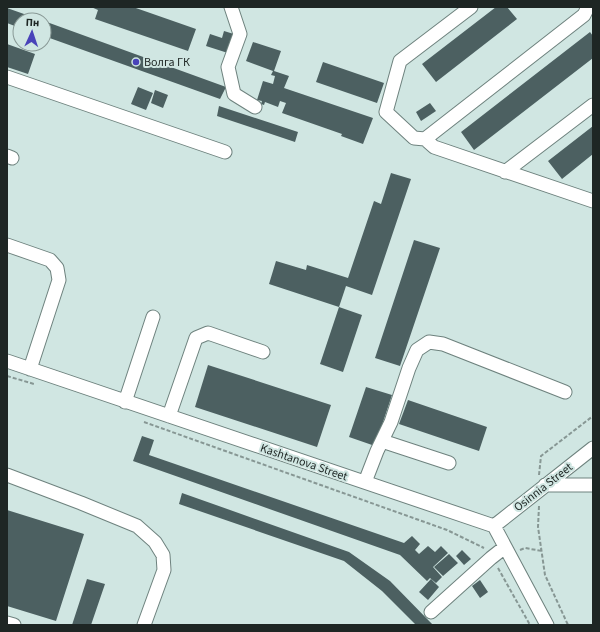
<svg xmlns="http://www.w3.org/2000/svg" width="600" height="632" font-family="'Source Sans 3',sans-serif">
<rect width="100%" height="100%" fill="#d0e6e2"/>
<path fill="#4c6061" d="M91,7H133L196,29L188,51L95,19L98,10Z
M496,7H507L517,19L436,82L422,64Z
M7,8L41,20H20V28L7,23Z
M44,21L226,87L220,99L44,36Z
M224,31L237,35L231,54L206,46L210,34L222,38Z
M590,32L593,36V58L474,150L461,132Z
M253,42L281,51L274,71L289,76L284,88L373,118L363,144L341,136L342,134L282,113L286,103L280,101L278,107L265,102L264,105L261,104L262,101L257,100L263,81L273,84L275,76L271,75L273,71L246,61Z
M7,44L35,54L28,74L7,67Z
M323,62L384,83L377,103L316,82Z
M138,87L153,93L146,110L131,104Z
M155,90L168,95L163,108L151,103Z
M430,103L436,111L421,121L416,112Z
M219,106L298,132L295,142L217,116Z
M593,126V154L562,179L548,161Z
M391,173L411,179L372,295L346,286L339,307L269,284L276,261L306,270L307,265L348,278L374,201L381,204Z
M414,240L440,248L400,366L375,358Z
M339,307L362,315L343,372L320,364Z
M208,365L331,405L317,447L195,407Z
M366,387L392,395L375,446L349,437Z
M408,400L487,427L479,451L399,424Z
M142,436L154,440L149,455L404,543L412,536L420,544L415,550L419,554L428,546L435,552L441,546L448,553L433,567L442,577L436,583L430,578L427,581L400,555L133,461Z
M182,493L349,552L390,581L433,625H416L382,591L344,561L179,504Z
M7,510L84,534L56,621L7,606Z
M462,550L471,559L464,565L456,556Z
M449,554L458,563L443,576L434,567Z
M87,579L105,584L91,625H72Z
M431,579L439,587L428,600L419,592Z
M480,580L488,592L480,598L472,586Z"/>
<g fill="none" stroke-linecap="round" stroke-linejoin="round">
<g stroke="#6e827e" stroke-width="15">
<path id="minor" d="M231,7L240,34L228,67L234,94L255,107
M471,7L400,61L386,112L414,138L425,139L434,147L593,201
M7,77L225,152
M425,139L584,15L588,7
M7,156L12,158
M505,172L593,105
M7,245L50,260L57,268L59,280L30,369
M7,361L494,526L547,625
M125,402L153,317
M169,416L196,338L208,333L263,352
M382,441L449,463
M7,475L81,503L137,526L155,542L163,555L164,570L144,625
M365,482L377,451L391,422L409,368L417,350L429,342L443,344L565,392
M545,485H593
M494,526L593,448
M431,612L491,558L505,547
M7,623L14,625"/>
</g>
<path stroke="#879794" stroke-width="2" stroke-dasharray="4 2" stroke-linecap="butt" d="M7,376L34,384
M144,422L447,530L484,548
M539,475L541,456L593,416
M539,506L538,527L545,575L568,625
M520,550L525,548L542,551
M498,568L530,625"/>
<use href="#minor" stroke="#fff" stroke-width="13"/>
</g>
<circle fill="#4943b9" stroke="#d0e6e2" stroke-width="1.5" cx="136" cy="62" r="4"/>
<g text-anchor="middle" stroke-width="4" stroke-linejoin="round" paint-order="stroke">
<g font-size="12" fill="#1e2624" stroke="#d0e6e2" text-anchor="start">
<text x="144" y="66">Волга ГК</text>
</g>
<g font-size="12" fill="#1e2624" stroke="#d0e6e2">
<text transform="translate(304 462) rotate(19)" y="4">Kashtanova Street</text>
<text transform="translate(543 487) rotate(-38)" y="4">Osinnia Street</text>
</g>
</g>
<rect width="600" height="632" fill="none" stroke="#1e2624" stroke-width="16"/>
<g transform="translate(32 32) rotate(3)"><circle r="19" fill="#d0e6e2" stroke="#899996"/>
<path d="M0-3L7 15L0 10L-7 15Z" fill="#4943b9"/>
<text y="-6" font-size="11" font-weight="bold" text-anchor="middle" fill="#1e2624">Пн</text>
</g>
</svg>
